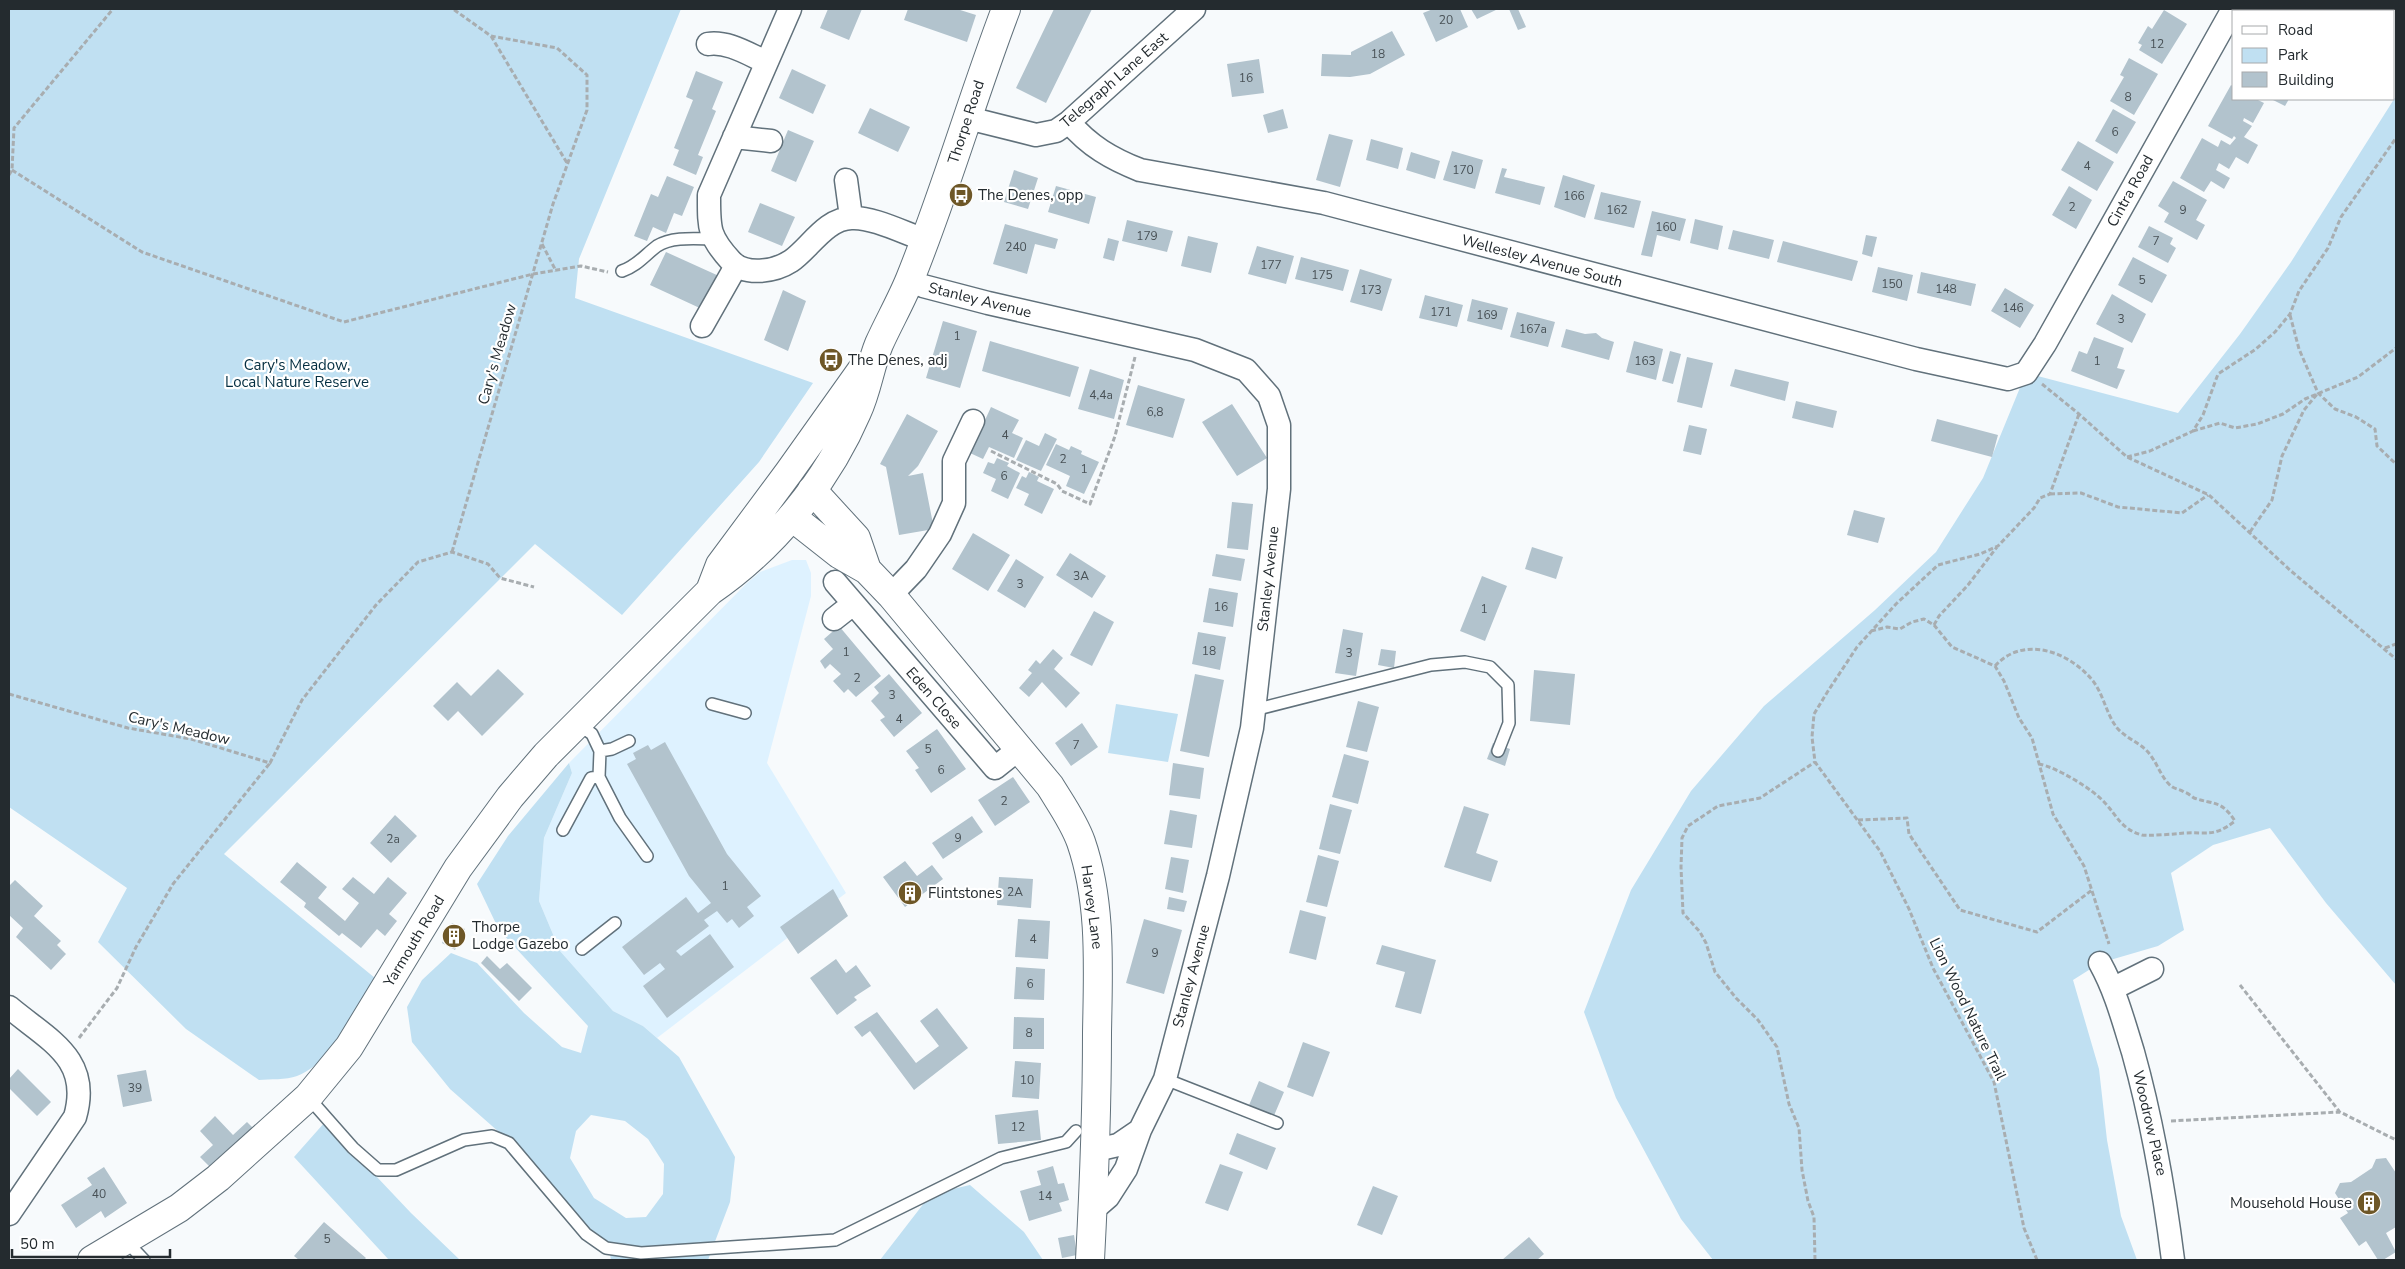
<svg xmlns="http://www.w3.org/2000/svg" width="2405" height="1269" font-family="'Nunito Sans',sans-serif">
<rect width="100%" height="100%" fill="#f7fafc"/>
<path fill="#def2ff" d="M792,560H806L811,573V596L767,763L846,893L657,1038L643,1026L613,1011L560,951L539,901L544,838L572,773L569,763L747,583L760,572Z"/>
<path fill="#c0e0f2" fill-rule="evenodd" d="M9,9H681L579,259L575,298L813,383L759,462L622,615L535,544L224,854L375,978C358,1008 332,1063 297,1076C286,1080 270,1079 259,1080L186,1029L98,942L127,888L9,807Z
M2396,96V985L2326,903L2270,828L2213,845L2171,873L2184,930L2158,946L2100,963L2073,980L2099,1069L2107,1140L2121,1216L2137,1260H1713L1681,1219L1616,1098L1584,1012L1631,890L1691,791L1764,706L1875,610L1936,552L1983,478L2026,373L2178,413L2240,334L2291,262Z
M1116,704L1178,714L1168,762L1108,753Z
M569,763L572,773L544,838L539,901L560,951L613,1011L643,1026L679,1057L735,1157L730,1202L708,1260H611L609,1249L508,1140L450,1089L412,1042L407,1007L422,980L451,953L477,963L524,1013L562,1047L581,1053L588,1026L499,930L477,884L508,836ZM591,1115L625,1121L648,1139L664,1164L663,1194L646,1217L626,1218L594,1198L570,1158L576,1131Z
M325,1122L411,1213L460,1260H389L294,1157Z
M970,1185L1024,1232L1043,1260H880L931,1194Z"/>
<path fill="#b2c3cd" d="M828,9H862L849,40L820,28Z
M908,9H957L976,15L967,42L904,20Z
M1054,9H1092L1046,103L1016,88Z
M1433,9H1460L1468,27L1436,42L1423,13Z
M1471,9H1498L1477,19Z
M1509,9H1518L1526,27L1518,30Z
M2284,9H2313L2312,11H2282Z
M2164,10L2187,24L2162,64L2139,50L2142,45L2138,43L2148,26L2152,29Z
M1392,31L1405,55L1370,74L1350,77L1321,76L1322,54L1351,55V52Z
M2129,58L2158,74L2134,115L2110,101L2124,77L2120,75Z
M1259,59L1264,93L1232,97L1227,64Z
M792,69L826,85L813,114L779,98Z
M696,71L723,82L712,109L716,111L698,155L703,157L696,175L673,165L679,150L674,148L693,100L686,97Z
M2231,85L2234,87V99H2256L2264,103L2253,123L2244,118L2243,121L2252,126L2244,137L2258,145L2248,164L2236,157L2229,169L2219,163L2216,170L2230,178L2224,189L2211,181L2204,192L2180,178L2202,138L2218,147L2221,140L2230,145L2236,138L2234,136L2232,139L2208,126Z
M2271,99H2289L2285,106Z
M870,108L910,127L898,152L858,133Z
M1283,109L1288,128L1268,133L1263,115Z
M2113,109L2136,122L2117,154L2095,141Z
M788,130L814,141L796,182L771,171Z
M1329,134L1353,140L1340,187L1316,180Z
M1371,139L1403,148L1398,169L1366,160Z
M2078,141L2114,162L2097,191L2061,170Z
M1452,151L1483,160L1475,189L1443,180Z
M1411,152L1440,161L1435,179L1406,170Z
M1502,168L1507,169L1504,177L1545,187L1540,205L1495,193Z
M1014,170L1038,178L1028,209L1004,202Z
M1563,175L1595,185L1585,218L1554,207Z
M667,176L694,187L682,216L674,213L666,233L653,227L647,241L634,236L651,194L658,197Z
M2173,181L2207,200L2196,220L2205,225L2197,240L2164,222L2169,213L2158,206Z
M1056,186L1096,197L1089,224L1048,212Z
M2069,186L2092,200L2076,229L2052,215Z
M1601,192L1641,201L1634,228L1594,219Z
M760,203L795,217L782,246L748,232Z
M1652,211L1686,219L1680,241L1657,235L1652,257L1641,255Z
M1695,219L1723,226L1718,250L1690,243Z
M1127,220L1173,231L1167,252L1122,241Z
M1005,224L1058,239L1055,249L1035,244L1027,274L993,264Z
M2149,226L2173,238L2170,244L2176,248L2168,263L2138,247Z
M1733,230L1774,240L1769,259L1728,249Z
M1866,235L1877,237L1872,257L1862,254Z
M1188,236L1218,243L1211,273L1181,266Z
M1108,238L1119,241L1114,261L1103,258Z
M1783,241L1858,261L1852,281L1777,262Z
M1257,246L1294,256L1286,284L1248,274Z
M666,252L719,276L704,310L650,285Z
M1301,257L1349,270L1343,291L1295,279Z
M2133,257L2167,275L2152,303L2118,285Z
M1878,267L1913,275L1907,301L1872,292Z
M1360,269L1392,279L1382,311L1350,302Z
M1921,272L1976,284L1971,306L1917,293Z
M2005,288L2034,305L2020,328L1991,311Z
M783,290L806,301L788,351L764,340Z
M2112,294L2146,314L2132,343L2096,324Z
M1425,295L1463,305L1457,327L1419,318Z
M1472,299L1508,308L1502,330L1467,321Z
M1517,312L1555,322L1548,347L1510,337Z
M943,321L977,331L960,388L926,378Z
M1566,329L1585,334L1596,333L1602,338L1614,342L1609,360L1561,347Z
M2094,337L2124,348L2117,368L2125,370L2117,389L2071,371L2079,351L2087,354Z
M990,341L1079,367L1070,397L982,371Z
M1634,341L1663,349L1656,380L1626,372Z
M1670,351L1681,354L1673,384L1662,381Z
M1687,357L1713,363L1702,408L1677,402Z
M1090,369L1124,380L1114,419L1078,409Z
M1735,369L1789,382L1785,401L1730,386Z
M1138,385L1185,399L1173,438L1126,425Z
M1796,401L1837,411L1833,428L1792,418Z
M1232,404L1267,458L1237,476L1202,422Z
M991,407L1019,420L1012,433L1023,438L1014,458L989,447L983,459L970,453Z
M907,414L938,431L918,466L908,476L923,473L934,529L899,535L886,467L880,464Z
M1937,419L1998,435L1992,457L1931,441Z
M1689,425L1707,429L1701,455L1683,451Z
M1045,433L1057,439L1041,471L1016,460L1026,440L1039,446Z
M1056,444L1069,450L1071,446L1082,451L1081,454L1099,462L1084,494L1066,486L1070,476L1046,465Z
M997,458L1009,463L1007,466L1020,473L1008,499L991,491L996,479L983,473L988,462L994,464Z
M1029,472L1039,477L1037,481L1054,489L1042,514L1024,505L1029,494L1016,488L1022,476L1026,478Z
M1232,502L1253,504L1248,550L1227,548Z
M1854,510L1885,518L1878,543L1847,535Z
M973,533L1010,555L988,591L952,569Z
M1532,547L1563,557L1556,579L1525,569Z
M1070,553L1106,576L1092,598L1056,575Z
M1216,554L1245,559L1241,581L1212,576Z
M1016,559L1044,577L1025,608L997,591Z
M1482,576L1507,586L1485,641L1460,631Z
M1209,588L1238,593L1233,627L1203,622Z
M1094,611L1114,622L1092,666L1070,655Z
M839,626L881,676L856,697L848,689L844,693L833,681L841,674L830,664L825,669L820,661L833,649L824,639Z
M1343,629L1363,633L1356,676L1335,673Z
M1198,632L1226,637L1220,670L1192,664Z
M1053,649L1063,658L1054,669L1080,693L1066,708L1042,682L1029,697L1019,688L1032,673L1028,670L1036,660L1040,664Z
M1381,649L1396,651L1394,668L1378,665Z
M498,669L524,694L482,736L458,711L448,721L433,706L457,682L471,696Z
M1534,670L1575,674L1570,725L1530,721Z
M889,674L922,713L894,737L880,720L885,717L871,701L879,693L874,687Z
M1195,674L1224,680L1209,757L1180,751Z
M1358,701L1379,707L1367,752L1346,747Z
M1082,723L1098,747L1071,766L1055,743Z
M937,729L966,769L931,793L915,770L919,768L906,751Z
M665,742L727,854L761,896L747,907L754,916L739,928L732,919L727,923L717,911L704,920L709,926L676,951L681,956L710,934L734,967L667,1018L643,986L665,969L660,963L644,975L622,947L686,897L698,913L711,903L689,876L627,764L636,759L633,753L648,745L651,750Z
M1493,743L1510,749L1505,766L1487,759Z
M1344,754L1369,761L1358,804L1332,797Z
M1173,763L1204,768L1200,799L1169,795Z
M1013,777L1030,802L995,826L978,800Z
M1330,804L1352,810L1340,854L1319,849Z
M1464,806L1489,814L1476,853L1498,861L1491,882L1444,867Z
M1170,810L1197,815L1192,848L1164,844Z
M395,815L417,836L391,863L370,843Z
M972,816L983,832L943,859L932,843Z
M1318,855L1339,861L1327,907L1306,902Z
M1171,857L1189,860L1183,893L1165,889Z
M905,861L917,876L932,865L943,879L905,907L883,877Z
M297,862L327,887L318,898L345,921L359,903L342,889L353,877L374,894L388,877L407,893L389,914L397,921L385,936L377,929L361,948L342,933L339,936L304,907L306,903L280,882Z
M999,877L1033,879L1031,908L997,905Z
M15,880L43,906L34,916L61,941L57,945L66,954L51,970L16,937L23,928L9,915V886Z
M833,889L848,916L798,954L780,927Z
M1169,897L1187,901L1184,912L1167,909Z
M1300,910L1326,917L1316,960L1289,953Z
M1018,919L1050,921L1048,959L1015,957Z
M1144,919L1182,930L1164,994L1126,983Z
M452,923L465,929L455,950L442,943Z
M1382,945L1436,960L1421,1014L1395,1007L1405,972L1376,964Z
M487,956L500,969L507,963L532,988L519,1001L481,963Z
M836,959L846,973L856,965L871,986L854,997L857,1000L837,1015L810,978Z
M1016,967L1045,969L1044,1000L1014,999Z
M937,1008L968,1048L914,1090L870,1031L862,1037L854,1027L877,1012L916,1063L939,1046L920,1021Z
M1014,1017L1044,1018V1049H1013Z
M1303,1042L1330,1052L1313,1097L1287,1087Z
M1015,1061L1041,1063L1039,1099L1012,1097Z
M18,1069L51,1102L37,1116L9,1088V1079Z
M146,1070L152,1101L123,1107L117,1075Z
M1259,1081L1284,1092L1270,1125L1245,1115Z
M1038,1110L1041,1140L998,1144L995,1115Z
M215,1116L233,1135L247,1122L255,1130L213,1170L200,1157L213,1145L200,1131Z
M1237,1133L1276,1148L1267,1170L1229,1154Z
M2386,1158L2396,1173V1227L2386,1233L2396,1252L2383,1260H2378L2366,1241L2359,1246L2340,1218L2348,1213L2335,1193L2340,1183L2351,1182L2372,1168L2376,1159Z
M1220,1164L1243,1172L1228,1211L1205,1203Z
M1053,1166L1058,1184L1064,1183L1069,1200L1059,1203L1062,1211L1029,1221L1020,1191L1041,1185L1037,1171Z
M104,1167L127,1203L105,1218L101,1211L76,1228L61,1205L92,1185L87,1178Z
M1373,1186L1398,1196L1382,1235L1357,1225Z
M324,1222L366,1258L364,1260H299L294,1256Z
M1074,1235L1077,1255L1062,1258L1058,1238Z
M1529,1237L1544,1254L1537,1260H1502Z"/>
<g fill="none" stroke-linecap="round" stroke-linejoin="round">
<g stroke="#61717b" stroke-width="14">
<path id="service" d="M622,271C637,266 645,255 657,246C673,236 697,239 714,239
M712,704L745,713
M1254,710L1431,665L1465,662L1490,667L1508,685L1509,723L1498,751
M577,723L592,734L600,751L599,777L620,818L647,856
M600,751L612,749L629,741
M563,830L591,778L599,777
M582,949L615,923
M1165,1079L1277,1123
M308,1097L353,1148L378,1170H396L464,1140L492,1136L509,1143L586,1234L606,1248L641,1253L835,1240L1001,1158L1066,1142L1076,1131
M126,1241L144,1260"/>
</g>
<g stroke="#61717b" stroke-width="25">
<path id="minor" d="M790,9L709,195C709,228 708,236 731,261C745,276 774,272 791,261C809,249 826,218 852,218C873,217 904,233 925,240
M708,44C728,41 748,54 766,62
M968,118L1036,135L1056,131L1069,122L1194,9
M1069,122C1089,146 1112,159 1140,170L1324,203L1916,359L2008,379L2026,373L2045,344L2233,9
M734,137L771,141
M846,180L851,217
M909,280L923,286L988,303L1195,350L1246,370L1269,396L1279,425V489L1252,728L1218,876L1165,1079L1140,1130L1126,1169L1108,1197L1093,1210
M702,326L736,266
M835,582L995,768L1020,748
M891,595L916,569L940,534L954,503V461L973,421
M834,619L853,604
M2100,963C2116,992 2123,1020 2133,1052C2152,1120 2164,1189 2173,1260
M2114,988L2152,969
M9,1007C48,1040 92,1058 75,1117L9,1214
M1096,1150L1118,1145L1140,1130"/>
</g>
<g stroke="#61717b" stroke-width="30">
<path id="tertiary" d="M812,490L856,538L867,570
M792,517L839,554L867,570L891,595L1050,786C1061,804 1074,822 1081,842C1102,903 1098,970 1097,1033C1097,1109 1094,1185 1090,1260"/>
</g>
<g stroke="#61717b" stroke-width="30">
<path id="primary" d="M710,591L720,565L789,472L863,368
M92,1260L179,1208L218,1178L308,1097L349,1047L458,868L510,797L546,755L710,591C773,548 827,482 857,412C867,391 870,366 879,344C889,322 901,301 910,279C946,190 972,98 1006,9"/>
</g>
<path stroke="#a8adb0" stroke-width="3" stroke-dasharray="5 2.5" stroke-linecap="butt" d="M491,36L567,163
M12,170L142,252L344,322L533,274L581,266L608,272
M9,175L12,170L14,128L113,9
M542,244L556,271
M2290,315L2299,349L2318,393L2335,409L2356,417L2375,429L2377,446L2396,464
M2042,384L2079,414L2127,457L2209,495L2291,571L2396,659
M2193,431L2220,423L2235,428L2257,424L2283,414L2305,399L2358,377L2396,348
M991,451L1057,484L1062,491L1090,504L1115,436L1135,357
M2127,457L2150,451L2193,431L2203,415L2218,374L2256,349L2275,332L2290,314L2299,291L2328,248L2341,217L2396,138
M2050,494L2081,493L2118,507L2182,513L2208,495
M2250,532L2272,500L2282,456L2304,410L2318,393
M452,552L553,204L587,110V75L557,48L491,36L453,9
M1934,625L1939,616L1968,585L1997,547
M1871,631L1887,627L1900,629L1912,622L1924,619L1934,625L1952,647L1995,666L2004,681L2019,718L2032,738L2053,814L2084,866L2109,944
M2385,648L2396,644
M1995,666C2023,635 2069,651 2093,681C2103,694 2106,712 2115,725C2121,735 2136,741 2145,749C2157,760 2160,777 2171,786C2174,789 2180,789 2184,792C2188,793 2191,796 2194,798C2215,805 2221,800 2235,821C2214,837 2209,832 2184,833C2176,834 2149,836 2142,835C2121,829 2118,817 2105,803C2093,789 2056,767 2039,764
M9,694L128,728L191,739L270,763L302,700L376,605L418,562L452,552L488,564L500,578L534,587
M1858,820L1907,818L1909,834L1960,910L2037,932L2092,890
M2240,985L2339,1111
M79,1038L117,988L136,947L173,884L270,763
M2171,1121L2340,1112L2396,1140
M1815,1260L1814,1217L1808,1201L1802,1170L1799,1128L1789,1104L1777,1047L1758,1020L1736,998L1715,972L1706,943L1700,932L1683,913L1681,867L1682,838L1688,826L1718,806L1760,798L1815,762
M2037,1260L2024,1228L1994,1082L1933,968L1909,909L1880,851L1815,762L1812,737L1814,714L1828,691L1857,647L1896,604L1938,565L1980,554L1998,546L2034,508L2040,498L2050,494L2079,414"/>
<use href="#service" stroke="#fff" stroke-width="11"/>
<use href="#minor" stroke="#fff" stroke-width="22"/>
<use href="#tertiary" stroke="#fff" stroke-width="28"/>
<use href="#primary" stroke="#fff" stroke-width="28"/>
</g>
<defs>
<g id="bus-disc" transform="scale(1.25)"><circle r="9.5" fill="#6e5727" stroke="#fff"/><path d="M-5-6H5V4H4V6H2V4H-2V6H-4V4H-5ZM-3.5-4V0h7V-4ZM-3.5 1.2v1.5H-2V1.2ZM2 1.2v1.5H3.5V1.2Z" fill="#fff"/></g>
<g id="building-disc" transform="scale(1.25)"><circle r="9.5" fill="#6e5727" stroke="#fff"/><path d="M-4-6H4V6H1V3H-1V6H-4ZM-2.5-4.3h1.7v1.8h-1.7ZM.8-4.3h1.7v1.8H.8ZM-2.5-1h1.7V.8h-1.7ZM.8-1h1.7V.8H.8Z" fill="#fff"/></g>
</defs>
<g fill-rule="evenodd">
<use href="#bus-disc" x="961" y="195"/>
<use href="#bus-disc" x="831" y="360"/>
<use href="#building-disc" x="910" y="893"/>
<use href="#building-disc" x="454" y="936"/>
<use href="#building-disc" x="2369" y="1203"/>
</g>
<g text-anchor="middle" stroke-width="4.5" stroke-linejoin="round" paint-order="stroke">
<g font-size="12" fill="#485156">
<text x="1446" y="24">20</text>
<text x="2157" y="48">12</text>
<text x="1378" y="58">18</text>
<text x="1246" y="82">16</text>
<text x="2128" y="101">8</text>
<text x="2115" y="136">6</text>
<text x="2087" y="170">4</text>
<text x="1463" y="174">170</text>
<text x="1574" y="200">166</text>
<text x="2072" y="211">2</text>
<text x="1617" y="214">162</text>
<text x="2183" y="214">9</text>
<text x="1666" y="231">160</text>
<text x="1147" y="240">179</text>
<text x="2156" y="245">7</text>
<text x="1016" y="251">240</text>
<text x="1271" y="269">177</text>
<text x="1322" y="279">175</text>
<text x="2142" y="284">5</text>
<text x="1892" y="288">150</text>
<text x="1946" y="293">148</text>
<text x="1371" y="294">173</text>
<text x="2013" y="312">146</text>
<text x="1441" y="316">171</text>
<text x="1487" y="319">169</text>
<text x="2121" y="323">3</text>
<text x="1533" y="333">167a</text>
<text x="957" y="340">1</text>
<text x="1645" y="365">163</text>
<text x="2097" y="365">1</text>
<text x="1101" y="399">4,4a</text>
<text x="1155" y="416">6,8</text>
<text x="1005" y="439">4</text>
<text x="1063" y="463">2</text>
<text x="1084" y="473">1</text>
<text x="1004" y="480">6</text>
<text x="1081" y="580">3A</text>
<text x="1020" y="588">3</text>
<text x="1221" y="611">16</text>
<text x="1484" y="613">1</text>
<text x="1209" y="655">18</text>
<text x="846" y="656">1</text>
<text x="1349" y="657">3</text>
<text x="857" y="682">2</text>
<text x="892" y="699">3</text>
<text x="899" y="723">4</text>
<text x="1076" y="749">7</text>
<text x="928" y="753">5</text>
<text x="941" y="774">6</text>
<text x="1004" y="805">2</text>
<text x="958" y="842">9</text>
<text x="393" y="843">2a</text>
<text x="725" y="890">1</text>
<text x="1015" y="896">2A</text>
<text x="1033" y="943">4</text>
<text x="1155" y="957">9</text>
<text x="1030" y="988">6</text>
<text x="1029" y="1037">8</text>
<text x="1027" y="1084">10</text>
<text x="135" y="1092">39</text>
<text x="1018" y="1131">12</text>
<text x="99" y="1198">40</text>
<text x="1045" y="1200">14</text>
<text x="327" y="1243">5</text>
</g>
<g font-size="15" fill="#242b2f" stroke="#fff">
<text transform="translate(1114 80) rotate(-41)" y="5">Telegraph Lane East</text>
<text transform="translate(966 122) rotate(-72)" y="5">Thorpe Road</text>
<text transform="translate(2130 191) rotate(-61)" y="5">Cintra Road</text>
<text transform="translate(1542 261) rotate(15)" y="5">Wellesley Avenue South</text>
<text transform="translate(980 300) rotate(14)" y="5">Stanley Avenue</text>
<text transform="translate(497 354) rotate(-74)" y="5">Cary's Meadow</text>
<text transform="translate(1268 579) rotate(-84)" y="5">Stanley Avenue</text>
<text transform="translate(934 698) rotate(49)" y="5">Eden Close</text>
<text transform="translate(179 728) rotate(13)" y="5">Cary's Meadow</text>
<text transform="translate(1092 907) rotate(82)" y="5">Harvey Lane</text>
<text transform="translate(414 941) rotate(-59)" y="5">Yarmouth Road</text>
<text transform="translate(1191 976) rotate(-75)" y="5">Stanley Avenue</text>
<text transform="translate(1968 1009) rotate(64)" y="5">Lion Wood Nature Trail</text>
<text transform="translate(2150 1123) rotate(77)" y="5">Woodrow Place</text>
</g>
<g font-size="15" fill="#242b2f" stroke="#fff" text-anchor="start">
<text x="978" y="200">The Denes, opp</text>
<text x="848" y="365">The Denes, adj</text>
<text x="928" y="898">Flintstones</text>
<text x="472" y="932">Thorpe<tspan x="472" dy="17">Lodge Gazebo</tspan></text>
<text x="2352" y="1208" text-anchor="end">Mousehold House</text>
</g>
<g font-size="15" fill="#042e41" stroke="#fff">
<text x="297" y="370">Cary's Meadow,<tspan x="297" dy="17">Local Nature Reserve</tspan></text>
</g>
</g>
<rect width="2405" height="1269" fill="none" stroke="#242b2f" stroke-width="20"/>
<rect x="2232" y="10" width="162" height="90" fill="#ffffff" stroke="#a7aaac"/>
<rect x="2242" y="26" width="25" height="8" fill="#ffffff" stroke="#a7aaac"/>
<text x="2278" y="35" font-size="15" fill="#242b2f">Road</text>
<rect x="2242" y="48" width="25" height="15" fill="#c0e0f2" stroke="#a7aaac"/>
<text x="2278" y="60" font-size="15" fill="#242b2f">Park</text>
<rect x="2242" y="72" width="25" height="15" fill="#b2c3cd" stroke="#a7aaac"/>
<text x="2278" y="85" font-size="15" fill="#242b2f">Building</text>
<path d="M12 1249v8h158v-8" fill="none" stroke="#242b2f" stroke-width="2.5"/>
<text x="20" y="1249" font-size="15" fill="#242b2f" stroke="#ffffff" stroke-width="4" paint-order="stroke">50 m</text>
</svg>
